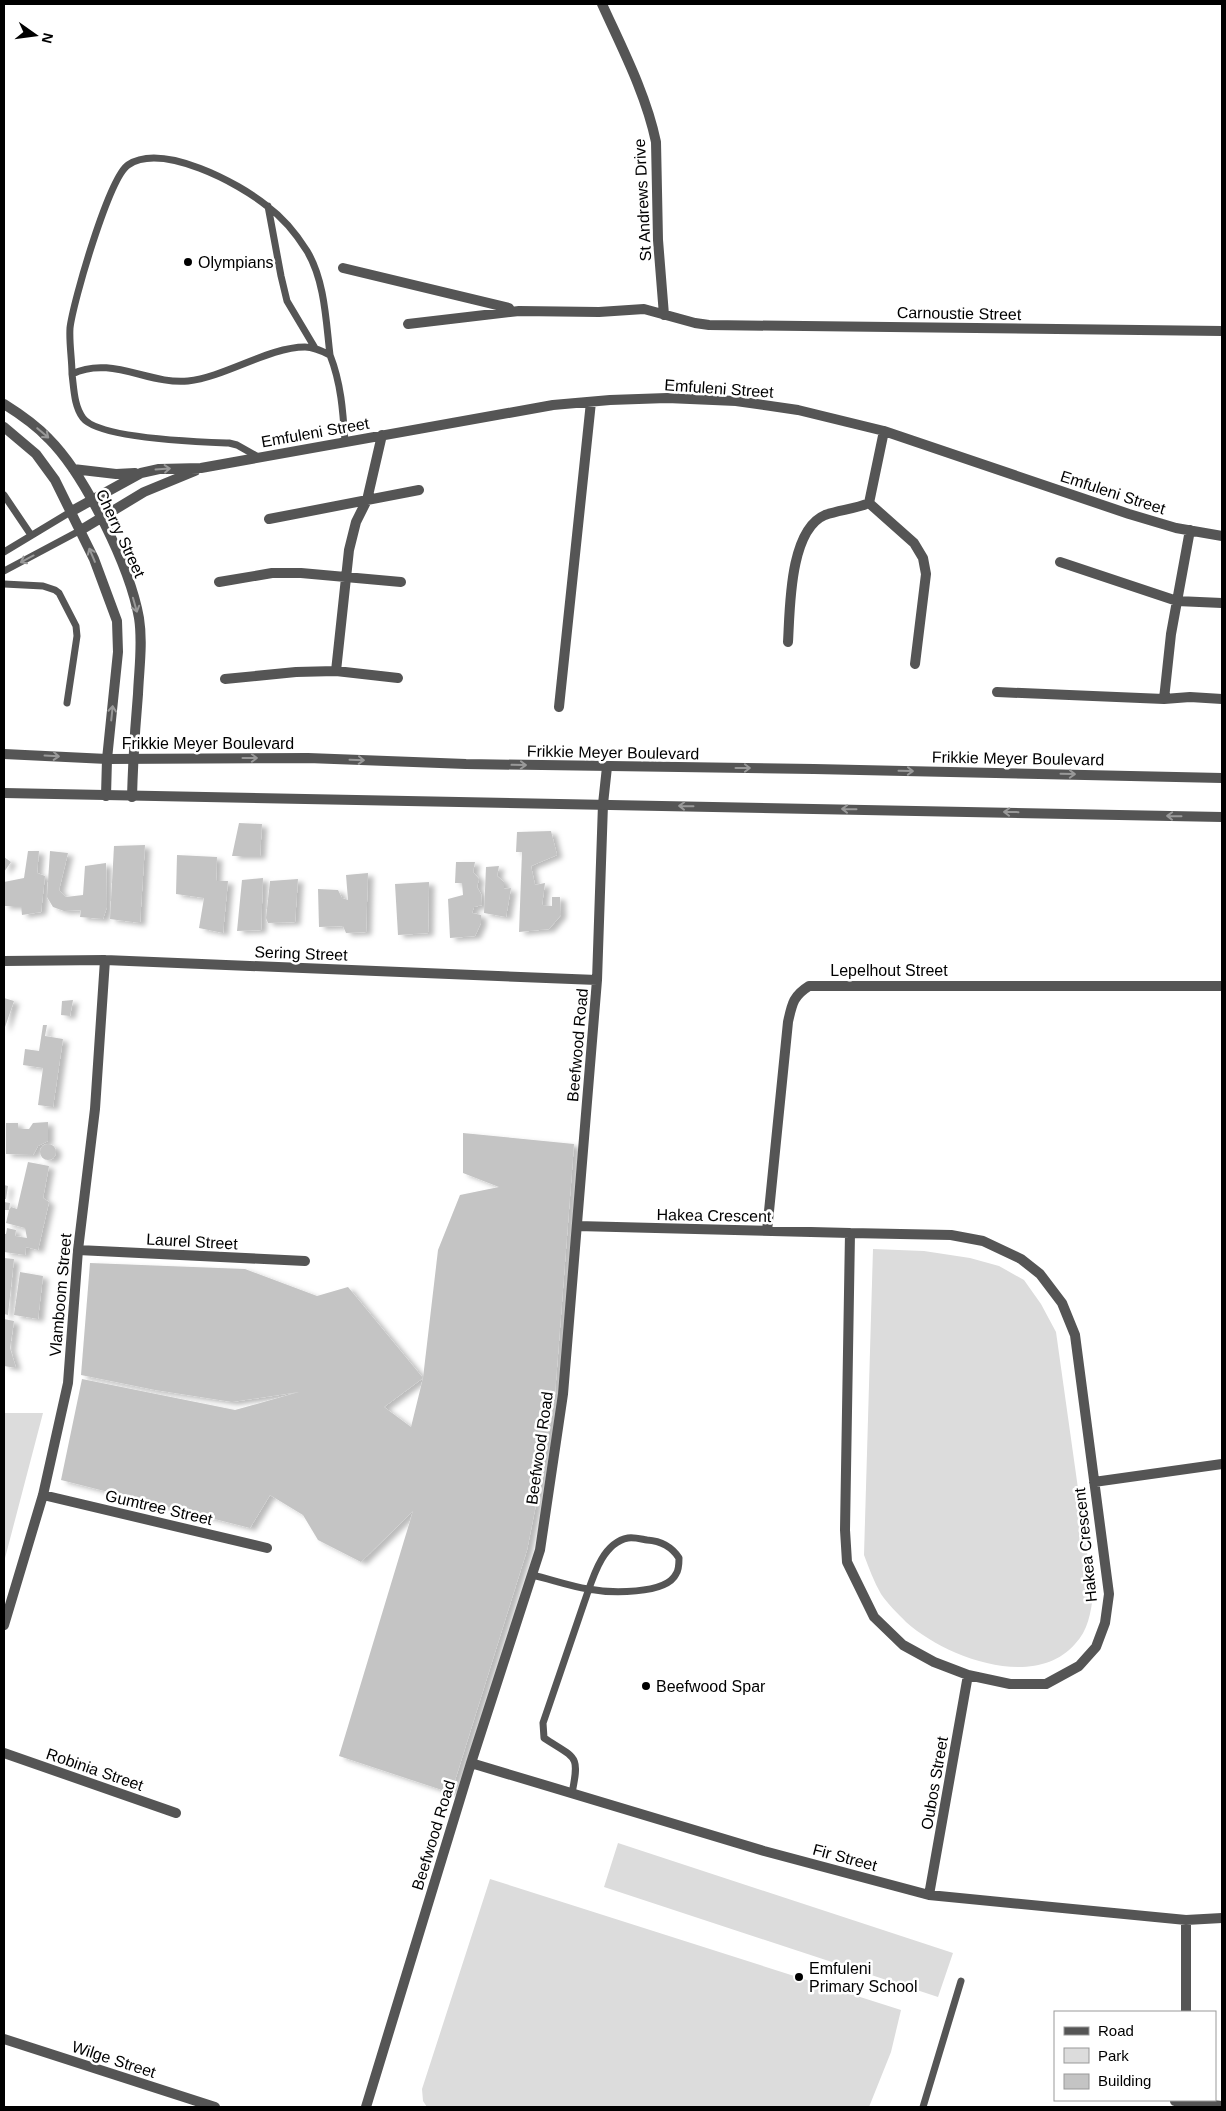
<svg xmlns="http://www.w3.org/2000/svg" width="1226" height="2111" font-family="Arial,sans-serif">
<defs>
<filter id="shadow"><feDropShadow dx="5.5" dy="3" stdDeviation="2.5" flood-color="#0004"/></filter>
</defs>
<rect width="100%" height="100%" fill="#fff"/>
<path fill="#dcdcdc" d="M873,1249L924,1251L970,1258L999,1266L1024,1280L1041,1304L1056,1332L1093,1595C1091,1612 1088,1631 1075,1644C1034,1691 945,1657 906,1622C898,1614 887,1603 881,1594C874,1582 869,1568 864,1555Z
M4,1413H43L4,1562Z
M618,1843L953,1953L938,1997L604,1887Z
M490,1879L901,2010L891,2052L869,2107H427L423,2101L422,2089Z"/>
<path fill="#c4c4c4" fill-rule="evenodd" filter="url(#shadow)" d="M239,823L262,824L260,856H232Z
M551,831L557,855L531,866L535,885L545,883L542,905L552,906V897H560L561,915L549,929L519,932L522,852H516L517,832Z
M145,845L140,923L110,919L114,846Z
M28,851H39L37,873L45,876L41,912L22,915L21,906H4V882L24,878Z
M50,851L68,853L59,890L66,897L83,895L85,866L106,863L107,907L103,919L80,917L81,910L64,911L53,907L47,897Z
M177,855L217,857L216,881H228L223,933L199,928L204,898L176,894Z
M4,857L11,862L4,872Z
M456,862H475L473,872L479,879L477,887L481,894L482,905L474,907L472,913L481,915V923L475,936L450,938L448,899L463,895L462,883H455Z
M499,866L497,876L504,882V889L511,888L506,917L484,913L486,867Z
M368,873L366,932L346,933L343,926L319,927L318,889L338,890L342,898L348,900L346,875Z
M263,878L261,930L237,931L242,880Z
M298,879L295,922L268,923L266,918L270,881Z
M429,882L428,933L398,935L395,884Z
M4,998L14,1001L4,1030Z
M73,1000L70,1016L61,1015L62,1001Z
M43,1025H47L45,1036L63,1039L53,1107L38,1105L43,1068L23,1065L25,1049L39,1051Z
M48,1122V1141L38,1146L33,1155L6,1154V1123H18V1129H29L33,1123Z
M463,1133L574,1144L555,1394L543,1469L527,1550L451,1793L339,1756L413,1511L361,1562L318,1540L303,1515L270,1495L250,1528L61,1480L82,1379L235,1410L299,1392L232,1402L155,1390L81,1375L90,1263L245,1269L317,1296L348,1287L423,1378L438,1250L460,1195L499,1187L463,1173ZM423,1378L411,1427L384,1407Z
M40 1152a8 8 0 1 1 16 0a8 8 0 1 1-16 0Z
M28,1162L49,1166L43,1198L49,1202L38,1250L26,1247L25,1255L4,1252V1234H6L7,1228L16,1230L15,1236L27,1238L25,1228L6,1223L9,1210H4V1202L10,1203L9,1210L11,1207L17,1209Z
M4,1185L8,1186L6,1199H4Z
M4,1258L14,1259L8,1315L4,1314Z
M20,1272L43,1276L38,1319L14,1315Z
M4,1319L14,1321L10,1348L16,1368L4,1366Z"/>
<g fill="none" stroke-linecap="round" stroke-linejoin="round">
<path stroke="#555" stroke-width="7" d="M268,206L281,276L287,301L315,348
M330,355C326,322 325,281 307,251C297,235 282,217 267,206C239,183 162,142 128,165C109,178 73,302 70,328C69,343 72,359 72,374C111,355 149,385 188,381C225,377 269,347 305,347C314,347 322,351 330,355C341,383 343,411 345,442
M72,374C74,389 74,406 83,418C99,439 201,442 229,443L237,445L260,458
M4,495L31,535
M4,552L72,511
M4,571L81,530
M4,584L43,586L55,590L59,593L76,626L77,636L67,703
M532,1575C550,1579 569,1586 588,1589C609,1593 666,1595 676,1574C679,1570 679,1563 679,1558C672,1547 661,1541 647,1540C641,1539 634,1537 628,1538C601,1543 592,1581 584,1603L543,1723L544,1738C576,1759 580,1754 572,1793
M923,2107L961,1981"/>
<path stroke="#555" stroke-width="10" d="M602,4C622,48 646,94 656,142L658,240L664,315
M343,268L509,308
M408,324L519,311L599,312L644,309L695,323L709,325L1222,331
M4,404C20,414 36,425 49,439C85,475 130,567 139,618C143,643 139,669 138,694C135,728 133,762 132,797
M4,427L36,454L55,480L94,559L117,621L118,652L107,759L106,796
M73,469L116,474L135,473
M869,503L914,543L923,558L926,574L915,664
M72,511L141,473L159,469L201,468L553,405L610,400L667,398L736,401L798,410L884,431L1129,514L1176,528L1222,536
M269,519L419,490
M81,530L144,492L195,471
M1060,562L1177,601L1222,603
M219,582L272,573H301L401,582
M788,642C790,610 789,530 825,515C839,510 855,509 869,503L884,431
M336,671L349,550L356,522L367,500L382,435
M225,679L296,672L336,671L398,678
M997,692L1164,699L1190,697L1222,699
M1164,699L1171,634L1190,530
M559,707L591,402
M4,961L105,960L597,980
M577,1226L850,1233
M767,1231L788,1022C792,1004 793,996 809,986H1222
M850,1233L951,1235L983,1241L1021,1259L1040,1274L1062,1303L1075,1335L1109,1594L1105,1623L1096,1647L1079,1666L1046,1684H1010L968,1675L934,1662L903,1645L874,1617L847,1562L845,1530Z
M78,1250L305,1261
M1094,1482L1222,1464
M43,1495L267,1548
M4,1625L43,1495L68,1383L78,1250L95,1109L105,960
M4,1753L176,1813
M471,1763L764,1851L929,1895L1186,1920L1222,1918
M929,1895L968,1675
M1186,2012V1920
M4,2039L215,2107
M1175,2101L1222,2106
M366,2107L471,1763L540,1550L563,1394L597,980L603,804L607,767"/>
<path stroke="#555" stroke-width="10" d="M4,754L107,759L308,758L466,764L814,769L1222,778
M4,793L1222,817"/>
</g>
<defs><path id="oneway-shaft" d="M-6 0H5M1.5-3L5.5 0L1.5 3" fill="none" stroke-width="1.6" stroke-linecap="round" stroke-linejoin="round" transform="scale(1.25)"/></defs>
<g stroke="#999">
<use href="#oneway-shaft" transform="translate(43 433) rotate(40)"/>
<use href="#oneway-shaft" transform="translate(163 469) rotate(-4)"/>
<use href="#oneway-shaft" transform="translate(92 555) rotate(-113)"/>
<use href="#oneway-shaft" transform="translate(27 559) rotate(152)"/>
<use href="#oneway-shaft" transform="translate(135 605) rotate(74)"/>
<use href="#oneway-shaft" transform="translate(112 713) rotate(-84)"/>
<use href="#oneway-shaft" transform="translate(52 756) rotate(3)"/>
<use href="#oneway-shaft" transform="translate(250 758)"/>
<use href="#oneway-shaft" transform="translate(357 760) rotate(2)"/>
<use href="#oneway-shaft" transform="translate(519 765) rotate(1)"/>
<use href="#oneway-shaft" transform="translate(743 768)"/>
<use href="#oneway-shaft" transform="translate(906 771) rotate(1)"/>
<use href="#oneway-shaft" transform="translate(1068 774) rotate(1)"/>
<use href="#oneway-shaft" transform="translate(686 806) rotate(-179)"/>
<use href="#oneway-shaft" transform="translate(849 809) rotate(-179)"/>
<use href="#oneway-shaft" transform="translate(1011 812) rotate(-179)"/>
<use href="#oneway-shaft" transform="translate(1174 816) rotate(-179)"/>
</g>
<g fill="#000" stroke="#fff" stroke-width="2">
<circle cx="188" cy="262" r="5"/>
<circle cx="646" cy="1686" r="5"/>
<circle cx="799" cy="1977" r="5"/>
</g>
<g text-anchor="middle" stroke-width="5" stroke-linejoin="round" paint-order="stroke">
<g font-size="16" fill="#000" stroke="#fff">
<text transform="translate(642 200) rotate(-93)" y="6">St Andrews Drive</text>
<text transform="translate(959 313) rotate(1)" y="6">Carnoustie Street</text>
<text transform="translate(719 388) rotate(4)" y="6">Emfuleni Street</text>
<text transform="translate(315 432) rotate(-10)" y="6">Emfuleni Street</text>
<text transform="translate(1113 492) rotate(18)" y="6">Emfuleni Street</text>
<text transform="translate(121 533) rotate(65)" y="6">Cherry Street</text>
<text x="208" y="749">Frikkie Meyer Boulevard</text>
<text transform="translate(613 752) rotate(1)" y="6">Frikkie Meyer Boulevard</text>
<text transform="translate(1018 758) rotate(1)" y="6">Frikkie Meyer Boulevard</text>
<text transform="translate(301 953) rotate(2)" y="6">Sering Street</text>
<text x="889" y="976">Lepelhout Street</text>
<text transform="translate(577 1045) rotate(-85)" y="6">Beefwood Road</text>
<text transform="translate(714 1215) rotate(1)" y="6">Hakea Crescent</text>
<text transform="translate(192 1241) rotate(3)" y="6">Laurel Street</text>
<text transform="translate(60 1295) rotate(-85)" y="6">Vlamboom Street</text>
<text transform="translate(539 1448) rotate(-82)" y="6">Beefwood Road</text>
<text transform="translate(159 1507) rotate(13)" y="6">Gumtree Street</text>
<text transform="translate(1085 1545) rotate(-96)" y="6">Hakea Crescent</text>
<text transform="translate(95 1769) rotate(19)" y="6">Robinia Street</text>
<text transform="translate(934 1783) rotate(-80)" y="6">Oubos Street</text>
<text transform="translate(433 1835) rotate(-73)" y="6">Beefwood Road</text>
<text transform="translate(845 1857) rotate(15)" y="6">Fir Street</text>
<text transform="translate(114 2059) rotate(18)" y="6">Wilge Street</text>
</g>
<g font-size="16" fill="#000" stroke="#fff" text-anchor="start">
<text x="198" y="268">Olympians</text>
<text x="656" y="1692">Beefwood Spar</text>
<text x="809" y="1974">Emfuleni<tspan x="809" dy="18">Primary School</tspan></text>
</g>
</g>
<rect width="1226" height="2111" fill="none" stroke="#000000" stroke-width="10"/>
<rect x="1054" y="2011" width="162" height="90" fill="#ffffff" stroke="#999999"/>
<rect x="1064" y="2027" width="25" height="8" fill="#555555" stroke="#999999"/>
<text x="1098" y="2036" font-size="15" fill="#000000">Road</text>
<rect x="1064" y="2048" width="25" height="15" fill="#dcdcdc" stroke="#999999"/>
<text x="1098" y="2061" font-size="15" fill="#000000">Park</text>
<rect x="1064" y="2074" width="25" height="15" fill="#c4c4c4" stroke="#999999"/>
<text x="1098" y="2086" font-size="15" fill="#000000">Building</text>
<g transform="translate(35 35) rotate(104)" stroke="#ffffff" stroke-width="4" paint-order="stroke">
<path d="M0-4L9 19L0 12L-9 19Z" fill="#000000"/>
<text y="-8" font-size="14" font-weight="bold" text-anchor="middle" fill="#000000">N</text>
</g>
</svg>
